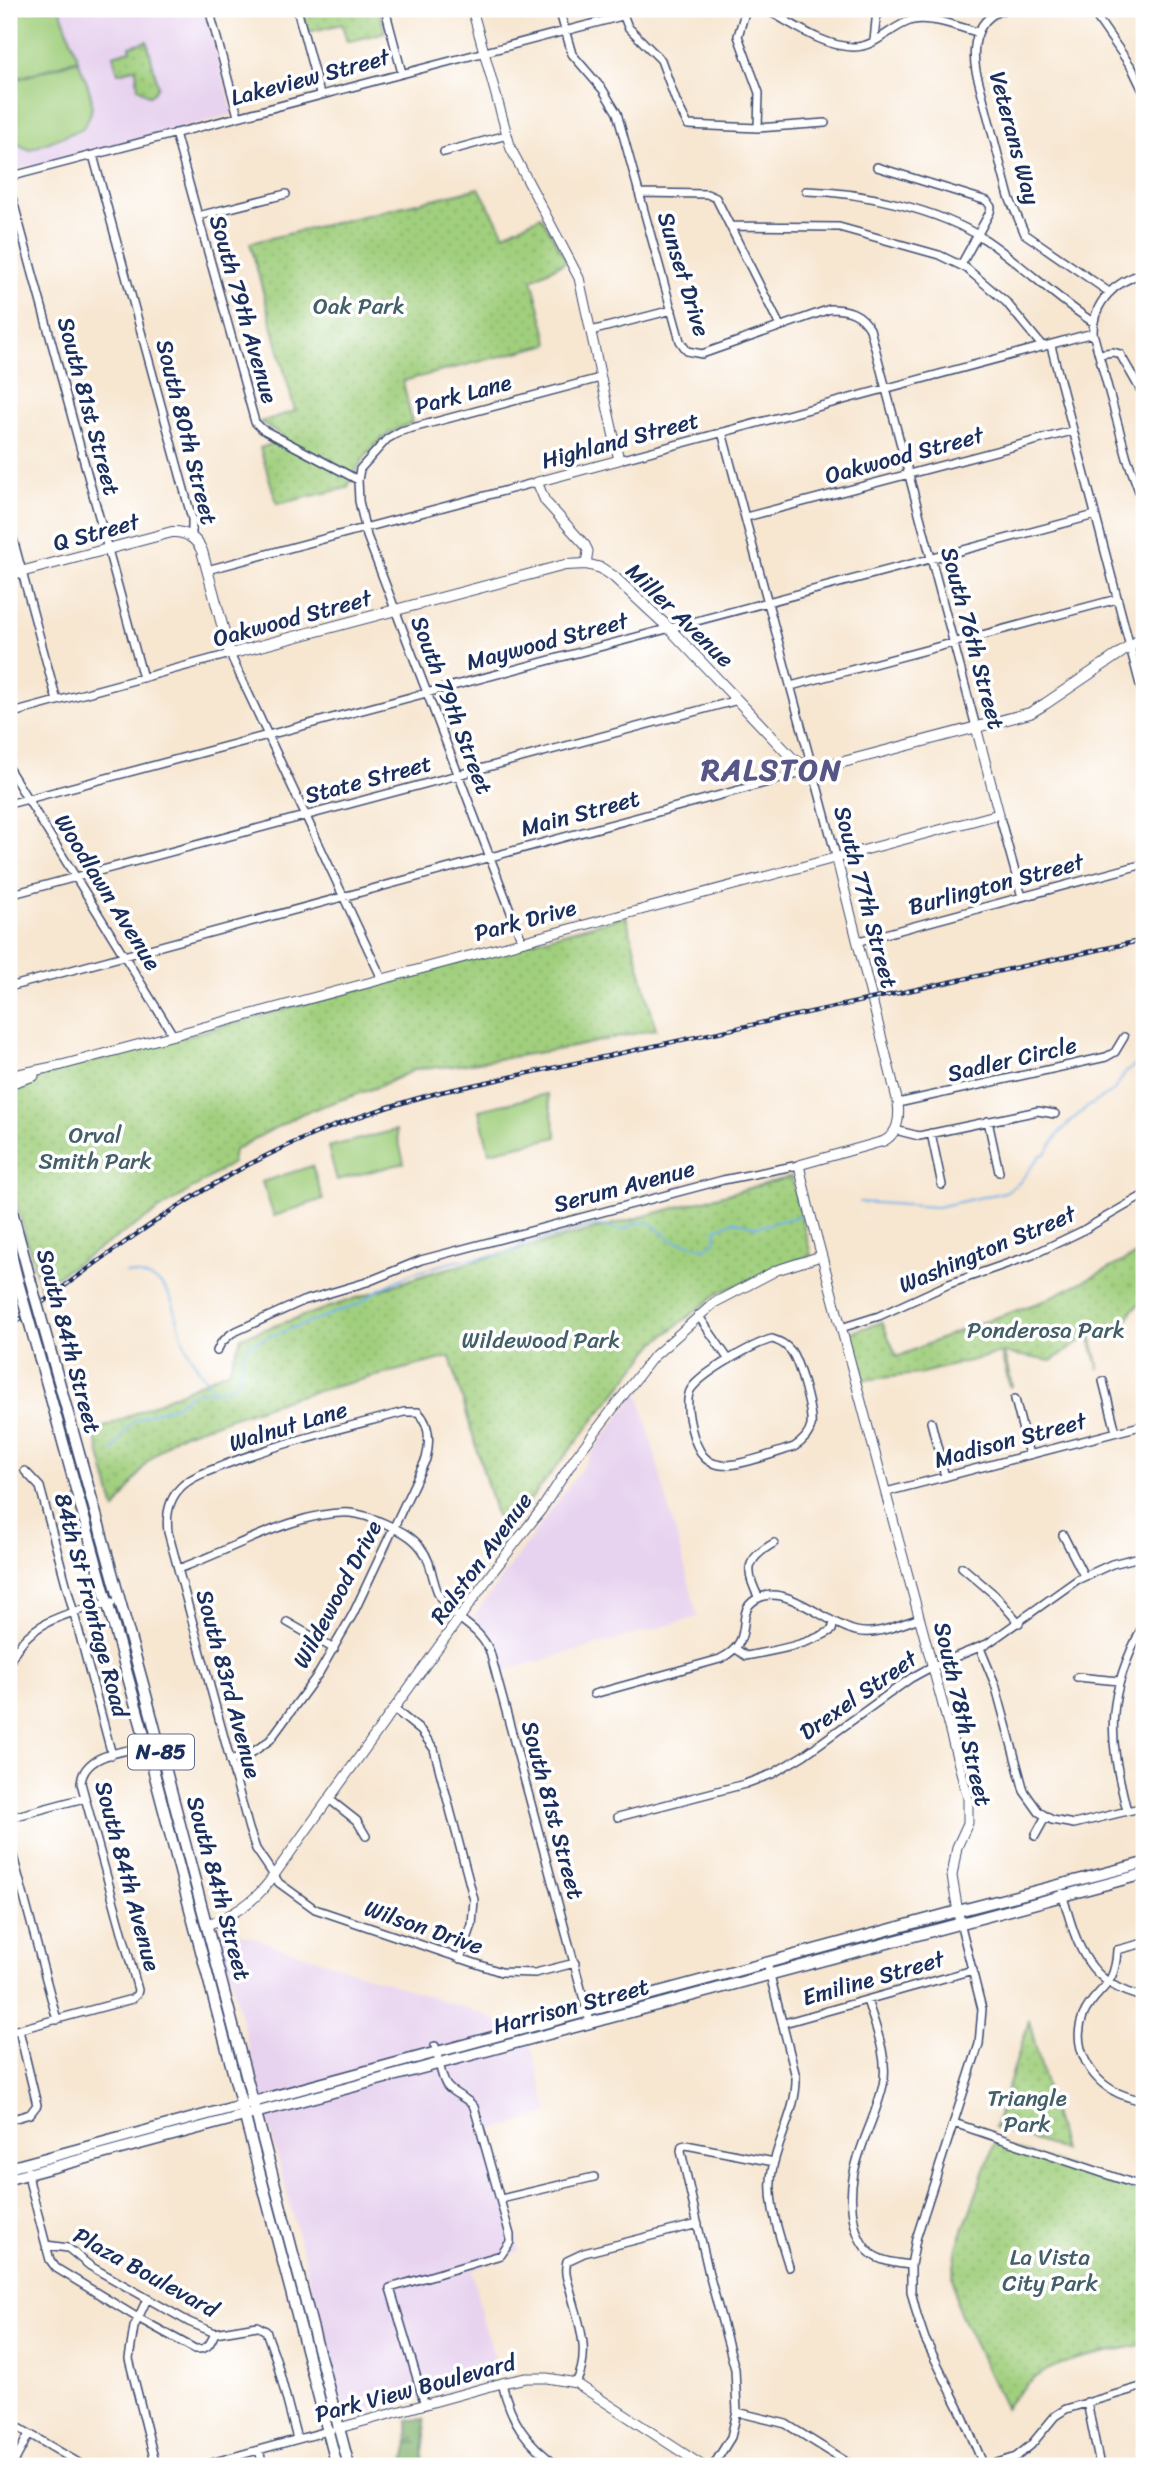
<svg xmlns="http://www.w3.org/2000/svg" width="1153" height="2475" font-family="Sriracha,sans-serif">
<defs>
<pattern id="forest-firs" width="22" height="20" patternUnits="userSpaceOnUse" patternTransform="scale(1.75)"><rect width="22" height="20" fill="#80b26c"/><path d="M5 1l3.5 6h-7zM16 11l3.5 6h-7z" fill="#68915c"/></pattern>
<pattern id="park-dots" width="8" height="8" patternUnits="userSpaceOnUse" patternTransform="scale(1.75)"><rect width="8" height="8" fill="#a0cf7d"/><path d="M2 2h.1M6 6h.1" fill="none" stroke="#89b26e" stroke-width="1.8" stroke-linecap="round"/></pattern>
</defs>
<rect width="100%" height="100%" fill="#fff"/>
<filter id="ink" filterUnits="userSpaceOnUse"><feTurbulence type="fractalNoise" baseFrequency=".0143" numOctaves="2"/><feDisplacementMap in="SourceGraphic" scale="14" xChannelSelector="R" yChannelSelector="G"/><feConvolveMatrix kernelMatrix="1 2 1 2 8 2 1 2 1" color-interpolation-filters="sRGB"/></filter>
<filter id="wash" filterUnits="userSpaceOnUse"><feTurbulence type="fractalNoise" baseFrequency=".00686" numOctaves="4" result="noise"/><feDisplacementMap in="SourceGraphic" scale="28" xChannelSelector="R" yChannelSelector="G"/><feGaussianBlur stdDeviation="1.57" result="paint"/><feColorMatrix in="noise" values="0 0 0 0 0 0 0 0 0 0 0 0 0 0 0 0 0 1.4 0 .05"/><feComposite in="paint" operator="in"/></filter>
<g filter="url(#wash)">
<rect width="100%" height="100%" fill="#f7e6d0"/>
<path fill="#e7d2ef" d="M9,9H205L233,114L9,172Z
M638,1391L698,1617L503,1671L495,1644L474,1616Z
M217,1926L483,2014L530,2042L549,2114L486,2132L520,2251L472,2270L482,2318L500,2375L346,2418Z"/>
<path fill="#a0cf7d" stroke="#5e7f6e" stroke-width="2" d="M9,9H60L78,59L9,81Z
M78,60C87,86 102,105 82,129L29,150L18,144L9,114V82Z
M547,1094L557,1137L489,1152L479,1110Z
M396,1130L404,1163L337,1180L328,1147Z
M312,1166L323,1199L274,1216L262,1182Z"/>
<path fill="url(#forest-firs)" stroke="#4e7065" stroke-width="2" d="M424,2419C429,2436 420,2450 423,2466H398H401C412,2447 408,2440 408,2420Z"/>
<path fill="url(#park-dots)" stroke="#5e7f6e" stroke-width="2" d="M302,9H379L385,32L347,42L342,24L308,32Z
M147,41L158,86L150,96L138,88L136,68L118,73L113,55L131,50L130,46Z
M479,188L504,234L541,216L567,261L532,279L549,344L403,381L412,423C379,433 361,458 347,488L277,504L260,448L278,442L283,436L260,422L295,411L250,243Z
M626,916L656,1029L568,1048L453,1066L416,1069L380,1086L303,1113L234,1150L232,1163L40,1287L9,1177V1086L79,1065Z
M791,1177L811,1255L720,1292L656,1342L502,1535L450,1357L290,1398L175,1437L147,1462L115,1510L94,1432L229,1370L241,1337L427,1274Z
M1144,1251V1301L1132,1310L1127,1322L1091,1335L1099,1369L1089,1336L1051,1361L1004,1353L1012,1386L1010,1387L1001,1353L918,1374L863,1380L850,1334L852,1332L882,1322L897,1357L968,1327L1041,1302Z
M1029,2021L1063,2150L995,2127Z
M995,2142L1144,2193V2344C1112,2352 1068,2357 1040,2374C1026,2383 1015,2396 1005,2408L957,2306L953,2274L957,2247Z"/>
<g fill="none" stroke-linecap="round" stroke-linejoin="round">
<path stroke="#74b3e8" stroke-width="2" d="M860,1202L937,1207L1005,1192L1019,1183L1040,1156L1046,1153L1060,1132L1072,1120L1086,1108L1114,1090L1126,1072L1144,1059
M126,1273C138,1274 153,1277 162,1285C176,1299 177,1324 184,1342C192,1360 201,1374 213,1389
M112,1451C122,1442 123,1428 135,1421C148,1413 163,1411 176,1405C182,1401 187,1395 194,1393C208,1388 225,1394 236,1382C246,1372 236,1355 252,1343L359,1304L378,1290L413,1273L452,1262L508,1253L525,1244L588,1227L601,1226L622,1230L640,1222L650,1223L672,1240L705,1248L715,1242L716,1229L734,1221L757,1227L800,1216"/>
</g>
</g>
<g filter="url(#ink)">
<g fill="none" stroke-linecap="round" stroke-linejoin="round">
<g stroke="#3c4a6f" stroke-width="10">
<path id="minor" d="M209,9L238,116
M297,9L320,94
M385,9L402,73
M559,9L572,54L603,90L617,113L680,341L687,351L702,354L830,309C848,309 861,313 870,329L976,727
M621,9L628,27L661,60L676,101L688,125L758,128L825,123
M746,9L738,36L759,93L758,128
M765,9C792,23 823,47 854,47C877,47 892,25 913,20C932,16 958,27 977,32
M1006,9C977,17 971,44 976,71L1009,197L1025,234L1109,292
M1091,9L1132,68L1144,93
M874,41L877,10
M175,133L255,422L262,429L358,480
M444,152L507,135
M93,155L192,519V538
M877,167L987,201L991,207L990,212L961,265
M9,177L622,16
M9,186L143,678
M806,191C862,192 938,209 986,240C1023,265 1055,298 1093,322
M639,193L707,194L716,198L780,326
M198,216L286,194
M731,226L839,227L939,255L966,268L1006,302L1043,347
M1144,273C1116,281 1093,301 1093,333L1127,458L1144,505
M591,331L672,310
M1051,346L1144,700
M1099,354L1113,352L1120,354L1144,396
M722,432L836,856
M619,460L1093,333
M746,517L1072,431
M9,524L57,701
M207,570L537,482
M791,686L1117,599
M9,714L230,654L382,979
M9,769L173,1035
M9,804L1095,515
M999,814L1022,897
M9,895L738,700
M522,941L367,536L359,501L358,480L360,469L387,439L401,431L600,378
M859,941L1144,864
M9,987L813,770
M898,1103L1106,1057L1115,1052L1124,1037
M988,1121L999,1172
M895,1130L919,1136L1038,1111L1055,1114
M931,1133L942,1185
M698,1315L729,1360
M841,1328L879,1316L949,1284L1032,1255L1080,1232L1144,1195
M772,1339C781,1342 785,1344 791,1351C799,1362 813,1413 811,1426C809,1436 802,1442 794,1447C778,1452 737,1467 721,1465C712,1464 704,1459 700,1451C692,1438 683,1402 691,1389C702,1373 753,1344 772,1339Z
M217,1351L221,1343L232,1333L303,1301L367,1282L421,1260L723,1180L799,1165
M1103,1381L1116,1432
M1015,1399L1029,1455
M931,1422L945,1477
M25,1471L40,1487L112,1755
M886,1492L1144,1425
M1144,1513V1514
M1063,1535L1084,1576
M962,1567L996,1596L1019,1623
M178,1569C227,1552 298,1510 350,1513C363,1514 375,1519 386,1524C399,1530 412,1536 421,1548C434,1564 431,1586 443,1602C457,1622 479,1626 490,1652L590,2022
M759,1598C744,1570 746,1559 774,1543
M287,1622L334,1649
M980,1648L995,1684L1024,1791L1039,1812L1052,1820L1074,1824L1144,1807
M736,1649L746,1656C773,1651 808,1645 832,1630L834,1622
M9,1664C26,1620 70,1613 112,1602
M1077,1677L1119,1681
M594,1694L720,1659C761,1639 729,1609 761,1597C790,1586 828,1625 856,1631C877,1636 901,1624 920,1618
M394,1709L421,1731L434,1749L474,1900L472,1925L460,1959
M230,1761L253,1752L270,1740L319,1673L353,1614L426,1459C430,1443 431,1425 418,1412H404C344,1428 282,1442 224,1465C210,1471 192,1476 181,1487C169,1499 166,1516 168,1532L249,1829L256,1849L279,1883L315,1909L501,1972L535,1973L575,1963
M329,1799L357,1821L366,1836
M1127,1811C1107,1731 1106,1698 1144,1623
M618,1817L745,1784L772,1774L804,1755L911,1678L933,1666L987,1644L1077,1580L1112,1564L1144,1556
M9,1818L84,1798
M1035,1836L1046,1816
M9,1841L57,2020
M1062,1893C1076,1942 1086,1985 1144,1997
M960,1922L982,2009L979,2044L916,2239L911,2265V2291L917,2315L925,2339L961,2412L984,2466
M1144,1943L1117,1950C1115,1992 1096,1986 1083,2016C1071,2046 1090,2080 1118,2093C1126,2097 1136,2099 1144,2101
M767,1963L796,2077C797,2108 780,2135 773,2166C765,2199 780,2236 789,2267
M867,2000C875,2026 889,2058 883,2085C871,2137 841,2169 855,2226C864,2258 881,2262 911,2265
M784,2023L973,1970
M9,2032L132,1999L137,1994L138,1990L81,1783C84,1753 124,1752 147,1746
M9,2120L30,2114L37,2105L19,2030
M954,2123L1144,2187
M28,2171L30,2184L47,2249L50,2260L56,2268L138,2318L195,2349C208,2350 210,2344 215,2333
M501,2199L594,2177
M46,2245L68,2248L90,2266L189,2322L215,2333L257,2326L266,2331L276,2359L297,2439
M147,2299L134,2327L129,2359L156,2466
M502,2383C511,2422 526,2443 558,2466
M576,2383C592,2352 578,2321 570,2289C567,2280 564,2271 567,2261L584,2253L698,2224
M1087,2402L1100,2466
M425,2405L390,2288L501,2255L510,2242V2235L474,2107C467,2097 454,2095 447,2086C441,2079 438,2056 435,2046
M737,2412L786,2424L853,2466
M9,2422L84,2466
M259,2450L263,2466
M12,2466L29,2434
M200,2466L331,2430
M713,2466L731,2437L737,2412L735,2369L709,2274L681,2151L682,2146L686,2145L774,2162
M987,2466L1016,2457L1031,2445L1055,2416L1066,2409L1144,2386"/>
</g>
<g stroke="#3c4a6f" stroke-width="11">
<path id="tertiary" d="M472,9L511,149L579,278L619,460L537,482L545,501L585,545L588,551L586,564
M836,856L898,1103C900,1119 898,1133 884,1141L799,1165L808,1205L968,1798V1823L957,1847L952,1876L959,1918
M9,1076L62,1065L999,814L976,727
M9,1084L34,1076
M207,1925C233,1915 252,1904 269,1882L494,1570L541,1510L575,1458L652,1358L714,1303L777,1270L821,1256
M339,2428L502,2383L526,2378H547L576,2383L703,2466"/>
</g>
<g stroke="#3c4a6f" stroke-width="12">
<path id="secondary" d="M9,575L172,532C186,531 197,539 202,551L230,654L565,565L586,564L601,568L613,576L669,628L793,759L813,770L1030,713L1045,704L1144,637"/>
</g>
<g stroke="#3c4a6f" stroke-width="13">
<path id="primary" d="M9,1200L30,1279
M9,1246L18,1282
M62,1392L143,1684L349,2466
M50,1395L147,1746L337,2466
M9,2168L958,1911L1144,1863
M9,2179L1144,1874"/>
</g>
<use href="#minor" stroke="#fff" stroke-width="7"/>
<use href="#tertiary" stroke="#fff" stroke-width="9"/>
<use href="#secondary" stroke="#fff" stroke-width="10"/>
<use href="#primary" stroke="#fff" stroke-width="10"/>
<g stroke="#1b2f5e" stroke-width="4.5">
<path id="rail" d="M9,1327C80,1275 151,1220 228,1176C295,1138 367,1111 441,1092L1144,940"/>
</g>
<use href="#rail" stroke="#fff" stroke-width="2" stroke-dasharray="5" stroke-linecap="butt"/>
<g stroke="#3c4a6f" stroke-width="13" stroke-linecap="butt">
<path id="primary-bridge" d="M30,1279L62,1392
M18,1282L50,1395"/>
</g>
<use href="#primary-bridge" stroke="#fff" stroke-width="10"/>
</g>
</g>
<g text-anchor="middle" stroke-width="7" stroke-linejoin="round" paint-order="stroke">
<rect fill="#fff" stroke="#5f6d8e" stroke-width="2" x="128" y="1734.5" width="66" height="35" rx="5"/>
<g font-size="21" font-weight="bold" fill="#1b2f5e">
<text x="161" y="1759">N-85</text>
</g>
<g font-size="23" fill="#1b2f5e" stroke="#fff">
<text transform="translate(310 77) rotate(-15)" y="8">Lakeview Street</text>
<text transform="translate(1015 138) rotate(75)" y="8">Veterans Way</text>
<text transform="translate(684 274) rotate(73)" y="8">Sunset Drive</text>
<text transform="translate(244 309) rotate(74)" y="8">South 79th Avenue</text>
<text transform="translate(463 394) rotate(-15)" y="8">Park Lane</text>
<text transform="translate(89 406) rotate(75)" y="8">South 81st Street</text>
<text transform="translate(187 432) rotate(76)" y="8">South 80th Street</text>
<text transform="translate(620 440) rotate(-15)" y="8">Highland Street</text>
<text transform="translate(904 455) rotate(-15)" y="8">Oakwood Street</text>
<text transform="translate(96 532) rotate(-15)" y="8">Q Street</text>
<text transform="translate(680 615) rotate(44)" y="8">Miller Avenue</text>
<text transform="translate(292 618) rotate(-15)" y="8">Oakwood Street</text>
<text transform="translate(973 638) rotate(75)" y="8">South 76th Street</text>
<text transform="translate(547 641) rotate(-15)" y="8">Maywood Street</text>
<text transform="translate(452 705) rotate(69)" y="8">South 79th Street</text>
<text transform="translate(368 779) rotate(-15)" y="8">State Street</text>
<text transform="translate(580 813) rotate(-15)" y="8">Main Street</text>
<text transform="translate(996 884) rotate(-15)" y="8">Burlington Street</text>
<text transform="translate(108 892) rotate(58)" y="8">Woodlawn Avenue</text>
<text transform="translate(866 897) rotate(75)" y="8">South 77th Street</text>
<text transform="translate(525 920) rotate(-15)" y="8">Park Drive</text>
<text transform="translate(1012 1059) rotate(-13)" y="8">Sadler Circle</text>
<text transform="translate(624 1186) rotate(-15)" y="8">Serum Avenue</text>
<text transform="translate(987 1249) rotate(-23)" y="8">Washington Street</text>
<text transform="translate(69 1341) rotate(75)" y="8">South 84th Street</text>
<text transform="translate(288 1426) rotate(-17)" y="8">Walnut Lane</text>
<text transform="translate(1010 1440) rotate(-15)" y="8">Madison Street</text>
<text transform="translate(481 1558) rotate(-54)" y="8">Ralston Avenue</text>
<text transform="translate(337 1594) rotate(-62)" y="8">Wildewood Drive</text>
<text transform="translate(92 1605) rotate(75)" y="8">84th St Frontage Road</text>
<text transform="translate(229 1684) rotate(75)" y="8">South 83rd Avenue</text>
<text transform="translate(858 1695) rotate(-35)" y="8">Drexel Street</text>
<text transform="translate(963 1714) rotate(77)" y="8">South 78th Street</text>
<text transform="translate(553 1810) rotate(75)" y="8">South 81st Street</text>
<text transform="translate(128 1876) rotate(75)" y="8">South 84th Avenue</text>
<text transform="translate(219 1888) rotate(75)" y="8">South 84th Street</text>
<text transform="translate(424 1927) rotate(19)" y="8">Wilson Drive</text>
<text transform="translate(873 1978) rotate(-16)" y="8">Emiline Street</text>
<text transform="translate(571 2006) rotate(-15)" y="8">Harrison Street</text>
<text transform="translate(146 2272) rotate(29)" y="8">Plaza Boulevard</text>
<text transform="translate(415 2388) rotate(-15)" y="8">Park View Boulevard</text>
</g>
<g font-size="23" fill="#435f67" stroke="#fff">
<text x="359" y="314">Oak Park</text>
<text x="95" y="1143">Orval<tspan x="95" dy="26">Smith Park</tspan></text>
<text x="1046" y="1338">Ponderosa Park</text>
<text x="541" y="1348">Wildewood Park</text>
<text x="1027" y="2106">Triangle<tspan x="1027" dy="26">Park</tspan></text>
<text x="1050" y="2265">La Vista<tspan x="1050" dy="26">City Park</tspan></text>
</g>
<g font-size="30" font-weight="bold" letter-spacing="2" fill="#575686" stroke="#fff">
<text x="772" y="780">RALSTON</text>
</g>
</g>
<rect width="1153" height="2475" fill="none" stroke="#fff" stroke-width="35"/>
</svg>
